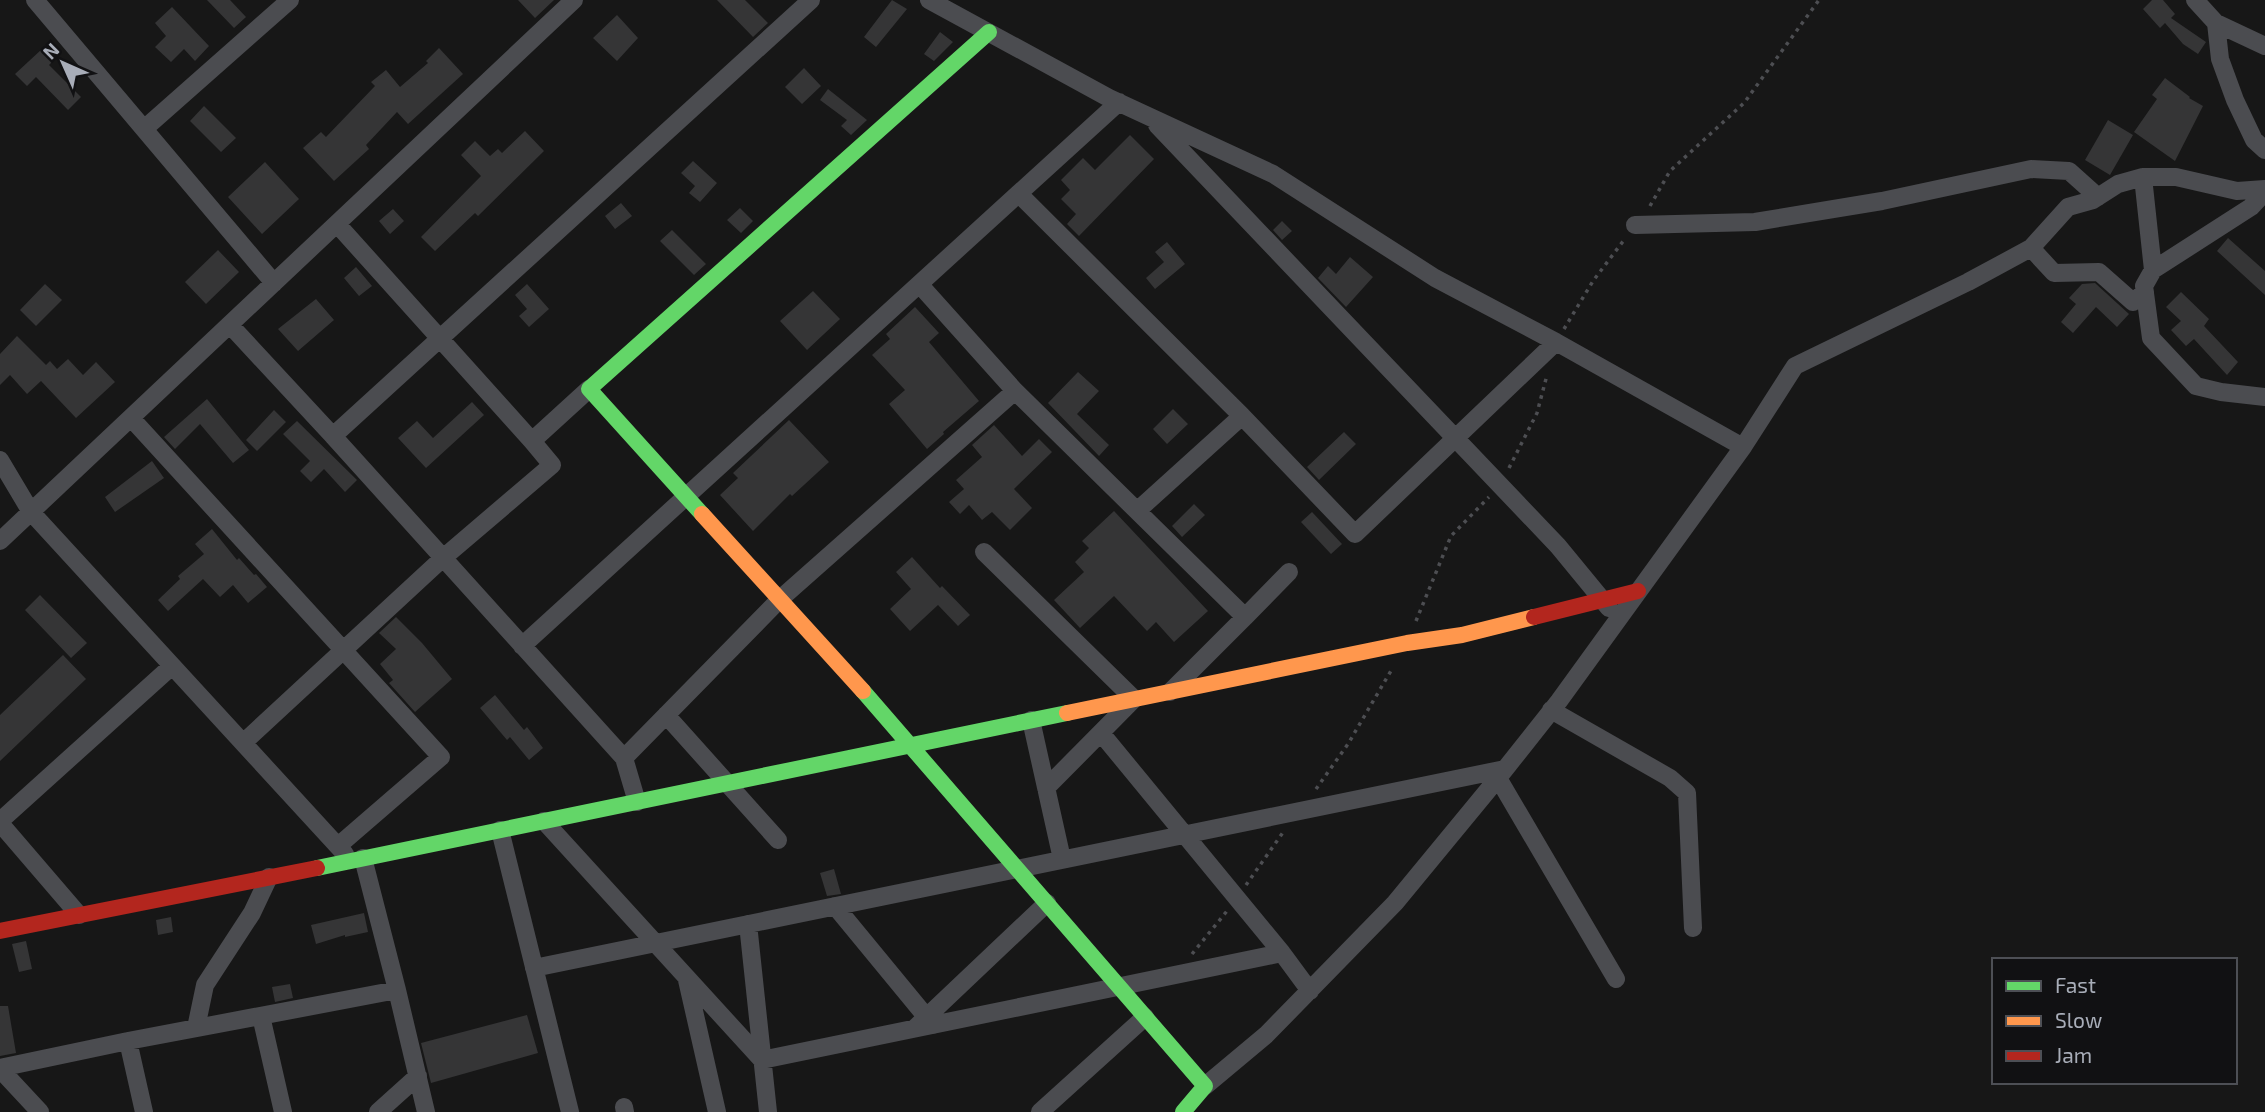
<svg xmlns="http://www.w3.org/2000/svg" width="2265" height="1112" font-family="'Exo 2',sans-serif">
<rect width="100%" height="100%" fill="#171717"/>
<path fill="#353536" d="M207,0H230L246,17L234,28Z
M518,0H554L535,18Z
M717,0H745L768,23L753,37Z
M892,0L907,9L876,47L864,37Z
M2152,0H2163L2175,14L2171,18L2206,42L2198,54L2183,44L2165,23L2160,28L2143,9Z
M172,7L209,46L195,61L184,49L171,62L155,47L166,36L155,23Z
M617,15L638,38L617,61L593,38Z
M940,32L953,42L934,61L924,54Z
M439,48L463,74L408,124L397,112L366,145L369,149L334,181L303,148L321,132L326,137L375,86L371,82L386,70L400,87L428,63L426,61Z
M42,49L53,61L49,65L81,97L68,110L36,77L27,86L15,74Z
M804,68L821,86L802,104L785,87Z
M2165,78L2190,97L2189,98L2203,106L2175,161L2134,132L2157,99L2152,95Z
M828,89L867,120L851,135L841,126L847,120L820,100Z
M204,106L236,138L221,152L190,121Z
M2108,120L2133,135L2110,175L2085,160Z
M525,131L544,151L478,216L475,213L435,251L421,237L481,176L461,155L475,141L490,156L498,149L502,153Z
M1130,135L1154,159L1079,236L1067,224L1076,214L1061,199L1070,190L1061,180L1083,158L1095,170Z
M693,161L717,183L700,202L689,193L695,186L681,173Z
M265,162L299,199L262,234L228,197Z
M621,203L632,216L615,229L605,216Z
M740,208L753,221L741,233L727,220Z
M393,209L404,221L390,234L379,221Z
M1282,221L1292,231L1282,240L1273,230Z
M672,230L706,264L694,275L660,241Z
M2228,238L2265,271V295L2217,251Z
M1167,242L1185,264L1155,289L1146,278L1164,262L1155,252Z
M218,250L239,272L206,304L185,282Z
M1350,257L1373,277L1346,307L1318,278L1328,266L1336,274Z
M356,267L372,286L359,296L344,278Z
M2095,283L2129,314L2117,327L2096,307L2073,333L2061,322L2076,304L2069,298L2082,284Z
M45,284L62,300L36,326L20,310Z
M527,284L549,309L529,327L519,316L527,309L515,295Z
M813,291L840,319L807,350L780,321Z
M2181,292L2209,319L2204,326L2238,362L2227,375L2194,339L2186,346L2171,330L2181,321L2166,307Z
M316,299L334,320L298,351L278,329Z
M915,307L939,333L929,342L979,401L943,432L944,434L927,449L889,404L905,390L872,355L890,339L886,334Z
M17,336L46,365L50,361L57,369L68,359L83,375L96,362L115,382L76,418L41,381L27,394L10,375L0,385V354Z
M1078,372L1099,391L1077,414L1109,445L1099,456L1048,403Z
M207,399L249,450L233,463L200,424L175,449L164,437Z
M472,402L484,415L426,468L398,438L417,421L433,438Z
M1173,409L1188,424L1167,444L1153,429Z
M274,410L286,422L257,451L246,440Z
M789,420L829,462L792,496L790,494L753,531L720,495L738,478L733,473Z
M297,421L357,480L345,492L324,469L311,482L300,471L310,461L283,434Z
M994,425L1022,456L1039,439L1052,452L1014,489L1032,508L1010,530L992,512L982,520L969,505L960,514L949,502L964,489L956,480L982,457L972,445Z
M1344,432L1356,444L1319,480L1307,467Z
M152,461L164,478L115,512L105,497Z
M1194,504L1205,515L1182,537L1172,526Z
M1114,511L1208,611L1174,642L1156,622L1147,631L1114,596L1080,628L1054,600L1084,572L1075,562L1089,548L1082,541Z
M1312,512L1342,544L1331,554L1301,522Z
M212,529L237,560L239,558L254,575L256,574L267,587L248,603L233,585L220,597L203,579L168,611L158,600L180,579L178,576L204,554L195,544Z
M912,557L940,588L942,586L970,615L958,626L938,605L910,631L890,609L911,589L896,572Z
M40,595L87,643L71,658L25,610Z
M396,617L422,643L452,679L415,712L389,683L393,680L380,664L396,649L379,633Z
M63,655L86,679L0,761V715Z
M495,695L524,730L527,727L543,748L529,760L510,737L507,740L480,708Z
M834,869L841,894L827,896L820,873Z
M364,913L368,932L345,937V935L316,944L311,925Z
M171,917L173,932L158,935L156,920Z
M26,941L32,969L19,972L12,944Z
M290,984L293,998L275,1002L272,987Z
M0,1006H8L16,1053L0,1056Z
M527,1015L538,1053L431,1083L421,1043Z"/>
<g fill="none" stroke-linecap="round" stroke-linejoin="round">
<path stroke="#4d4e52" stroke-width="3.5" stroke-dasharray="3.5 5" stroke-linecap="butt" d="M1650,206L1670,171L1744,103L1819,0
M1564,329L1593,281L1624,240
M1509,468L1537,413L1547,375
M1416,621L1451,536L1489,497
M1316,789L1348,744L1392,669
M1246,885L1284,831
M1192,954L1227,911"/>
<path stroke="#4b4c50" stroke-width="18" d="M35,0L274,283
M929,0L1109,98L1273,174L1435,278L1556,342L1743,447
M2195,0L2216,23L2220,59L2235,100L2254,140L2265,150
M2216,23L2265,46
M1157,125L1558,546L1609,608
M144,129L290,0
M2143,177L2153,270
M2265,192L2251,207L2153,270L2144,286L2151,338L2196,386L2221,392L2265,397
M1019,194L1242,416L1355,534L1556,342
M337,224L532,441L589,389
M1635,225L1755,222L1882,201L2031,169L2069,171L2098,197
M2031,248L2054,273L2099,272L2133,302L2145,292
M230,325L333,436L811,0
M1015,391L1245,617L1170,692
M131,418L441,757L338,846
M333,436L624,758L637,802
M0,460L31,512L345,854
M1137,511L1242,416
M0,541L574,0
M984,552L1134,699L1046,788
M1245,617L1289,572
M522,646L1119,102
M1551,710L1670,778L1687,793L1693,928
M666,715L778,840
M1031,720L1062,859
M1101,733L1282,953L1310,991
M243,743L443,558L552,465L532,441
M624,758L779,600L1015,391L920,285
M1498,778L1616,979
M0,821L172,666
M544,821L762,1060L1282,953
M0,823L79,915
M500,830L570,1112
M835,906L933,1025
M748,924L768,1112
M534,968L1505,769
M687,980L717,1112
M397,990L426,1112
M261,1016L283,1112
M196,1028L205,985L252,913L269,877
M915,1028L1047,903
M0,1068L128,1041
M0,1069L40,1112
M1205,1086L1266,1035L1395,903L1498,778L1559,701L1743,447L1795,366L1968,282L2031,248L2068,207L2093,200L2118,184L2143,177H2176L2237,191L2265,189
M624,1107L625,1112
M144,1112L128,1041L397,990L363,858
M378,1112L418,1076
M1040,1112L1145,1017"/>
<path stroke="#63d668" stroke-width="16" d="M702,514L589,389L989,32
M863,691L1205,1086L1183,1112
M317,868L1067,713"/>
<path stroke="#ff974d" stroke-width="16" d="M702,514L863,691
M1067,713L1407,643L1462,635L1534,617"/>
<path stroke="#b3261e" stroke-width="16" d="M1534,617L1638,591
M0,931L317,868"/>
</g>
<rect x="1992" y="958" width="245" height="126" fill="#111113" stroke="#4d4f55" stroke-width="2"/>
<rect x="2006" y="981" width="35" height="10" fill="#63d668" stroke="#4d4f55" stroke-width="2"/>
<text x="2055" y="993" font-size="21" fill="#a8adb8">Fast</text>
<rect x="2006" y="1016" width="35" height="10" fill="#ff974d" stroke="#4d4f55" stroke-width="2"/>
<text x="2055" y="1028" font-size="21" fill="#a8adb8">Slow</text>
<rect x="2006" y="1051" width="35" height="10" fill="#b3261e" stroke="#4d4f55" stroke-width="2"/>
<text x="2055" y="1063" font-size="21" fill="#a8adb8">Jam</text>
<g transform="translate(63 63) rotate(315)" stroke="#111113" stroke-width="5" paint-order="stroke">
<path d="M0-5L12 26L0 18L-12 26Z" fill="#a8adb8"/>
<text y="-10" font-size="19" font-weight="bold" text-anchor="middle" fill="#a8adb8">N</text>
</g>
</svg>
